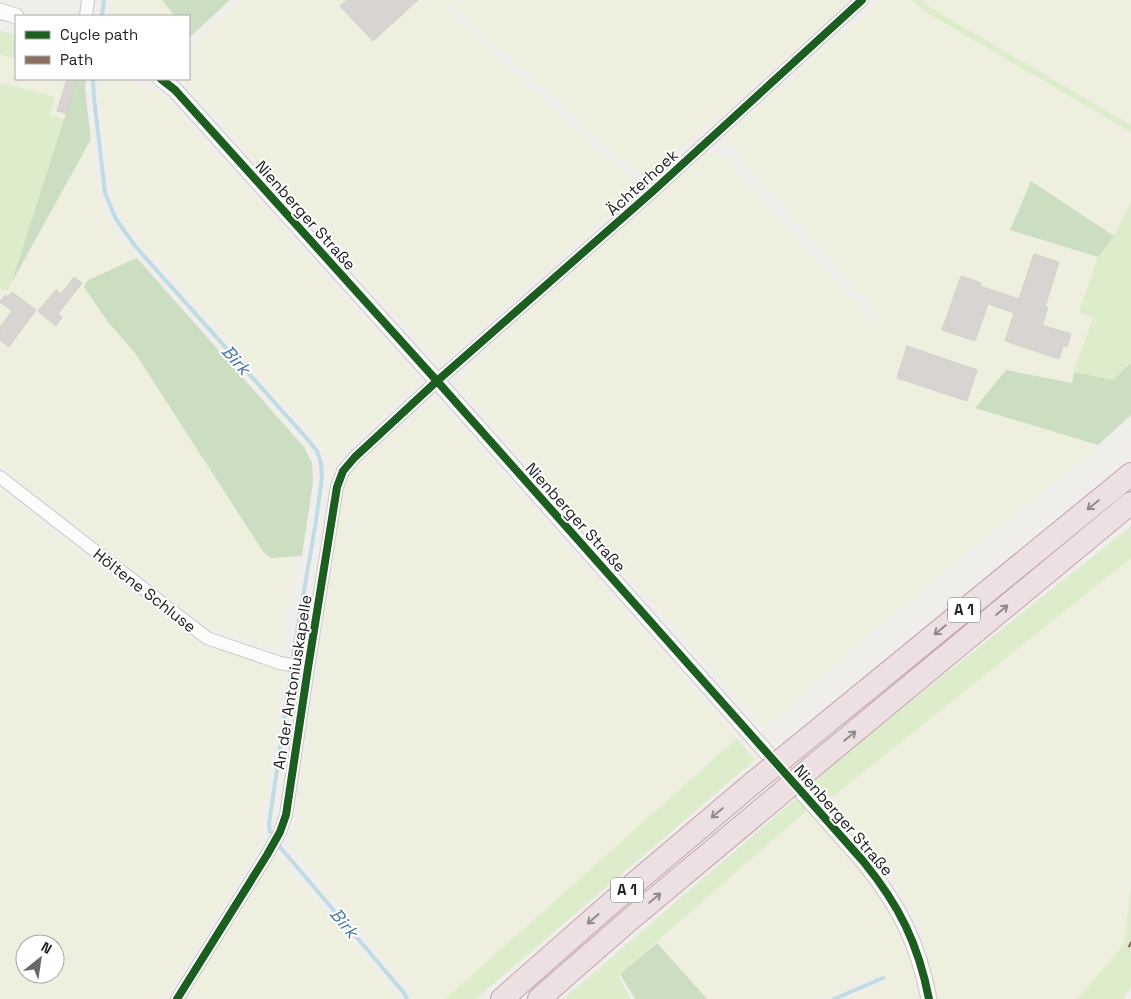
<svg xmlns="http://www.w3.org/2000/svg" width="1131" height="999" font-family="'Space Grotesk',sans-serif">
<rect width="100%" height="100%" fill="#f0eeeb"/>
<path fill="#efefdf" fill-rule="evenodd" d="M111,0H162L175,16H109Z
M243,0H849L646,181L450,3L444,9L639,187L440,364L182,79H189V50Z
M880,0H912L924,11L1131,132V202L1114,236L1032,181L1010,230L1098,257L1079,312L1093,316L1072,383L1006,370L976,408L1098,445L877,626L764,727L456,382L490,347L710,150L718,151L874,324L881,316L727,143L728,134Z
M923,0H1131V125L931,8Z
M0,54L15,59L16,57V79H77L64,120L50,115L55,97L0,82Z
M100,79H129L163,95L420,381L345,451L330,469L324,452L315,438L131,231L117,207L110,182L99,90Z
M91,139L96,184L105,213L121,239L137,258L88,280L108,322L135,353L271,558L295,557L280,648L227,634L210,627L194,617L0,465V288L8,291Z
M436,400L737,738L445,999H414L408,988L292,848L342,498L348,478L359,464L409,419Z
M0,492L195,640L221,652L284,672L260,834L263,841L164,999H0ZM25,944H55V974H25Z
M1131,558V887L1124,944L1077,999H937L921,924L872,848L831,798Z
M811,807L882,896L903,932L919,999H844L885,981L883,973L820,999H707L657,943Z
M275,853L398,996L399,999H186Z"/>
<path fill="#ddeccb" d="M912,0H923L931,8L1131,125V132L924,11Z
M0,30L16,35V59L0,54Z
M0,82L55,97L50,115L64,120L11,284L7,291L0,288Z
M1131,202V366L1128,364L1113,380L1074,372L1093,317L1079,312L1098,257L1114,236Z
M1131,526V558L831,798L812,780Z
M737,738L755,760L476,999H445Z
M800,795L811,807L620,974L618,975L631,999H563Z
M1131,887V987L1123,999H1077L1124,944Z"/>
<path fill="#cbdec1" d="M162,0H230L191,36L189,33V16H175Z
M77,79H86L85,89L91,139L11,284Z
M1031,181L1114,236L1098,257L1010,230Z
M137,258L304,447L312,463L313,482L302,556L271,558L264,553L135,353L108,322L84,287L88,280Z
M1129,364L1131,366V415L1098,445L975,408L1006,370L1072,383L1074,372L1113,380Z
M657,943L707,999H635L620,974Z"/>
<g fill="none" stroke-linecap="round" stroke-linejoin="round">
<path stroke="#bfdbe3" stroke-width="4" d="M102,16L104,0
M93,79L94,98L105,193L116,219L135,246L309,441L317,451L321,463L322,477L316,521L293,655
M270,832L269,824L291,674
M280,847L404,993L407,999
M834,999L883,978"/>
</g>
<path fill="#d7d4d2" stroke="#d3d0cc" d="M347,0H418L373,41L340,6Z
M67,79H77L66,113L57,111Z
M1034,254L1059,262L1045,307L1048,308L1042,325L1071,334L1067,347L1063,346L1059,359L1005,341L1014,313L988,304L975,341L942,330L961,276L981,283L980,286L1019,299Z
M74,277L82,283L58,314L62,317L56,326L38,311L56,290L61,294Z
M12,292L36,310L9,347L0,340V327L12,311L0,302L5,295L8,297Z
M907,346L977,370L967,401L897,378Z"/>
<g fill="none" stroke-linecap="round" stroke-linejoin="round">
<g stroke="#c9c8c7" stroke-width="14">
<path id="minor" d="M86,16L88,0
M0,477L207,638L280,663L308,668
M177,999L267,855L280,832L286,815L308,668L337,487L343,471L355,457L437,381L652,192L862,0"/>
</g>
<g stroke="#c9c8c7" stroke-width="17">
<path id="tertiary" d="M0,11L16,16
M161,79L175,90L437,381L863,861C899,905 918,943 929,999"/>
</g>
<g stroke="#c5a2ac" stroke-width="24">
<path id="motorway" d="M797,747L1131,474
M812,767L1131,503
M502,999L610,904L754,782
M539,999L627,922L767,805"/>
</g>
<use href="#minor" stroke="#fdfcfc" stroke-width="12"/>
<use href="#tertiary" stroke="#fdfcfc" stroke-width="15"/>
<use href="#motorway" stroke="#ece0e2" stroke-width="22"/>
<g stroke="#c5a2ac" stroke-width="24" stroke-linecap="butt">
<path id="motorway-bridge" d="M754,782L797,747
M767,805L812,767"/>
</g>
<use href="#motorway-bridge" stroke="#ece0e2" stroke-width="22"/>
<path stroke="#8d6e63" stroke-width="6" stroke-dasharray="12 6" stroke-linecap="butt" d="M1129,944L1131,945"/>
<g stroke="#fff" stroke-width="11">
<path id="cycleway" d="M161,79L175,90L437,381L863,861C899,905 918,943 929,999
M177,999L267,855L280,832L286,815L308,668L337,487L343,471L355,457L437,381L652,192L862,0"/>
</g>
<use href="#cycleway" stroke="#1b5e20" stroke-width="8"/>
</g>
<defs><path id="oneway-shaft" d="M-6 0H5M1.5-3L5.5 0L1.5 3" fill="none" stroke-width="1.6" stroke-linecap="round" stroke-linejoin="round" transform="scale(1.25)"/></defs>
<g stroke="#918a8c">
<use href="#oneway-shaft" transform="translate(1093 505) rotate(141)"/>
<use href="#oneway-shaft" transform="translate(1002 610) rotate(-40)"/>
<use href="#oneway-shaft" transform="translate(940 630) rotate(141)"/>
<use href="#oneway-shaft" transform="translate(850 736) rotate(-40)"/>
<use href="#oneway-shaft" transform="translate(717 813) rotate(140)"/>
<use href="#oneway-shaft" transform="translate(655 898) rotate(-40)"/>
<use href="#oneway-shaft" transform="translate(593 919) rotate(139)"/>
</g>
<g text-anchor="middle" stroke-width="4" stroke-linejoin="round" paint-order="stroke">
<g fill="#fff" stroke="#646464" stroke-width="1">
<rect x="948" y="597.5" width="32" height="25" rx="4"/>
<rect x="611" y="877.5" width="32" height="25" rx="4"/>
</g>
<g font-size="15" font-weight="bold" fill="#222">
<text x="964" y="615">A 1</text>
<text x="627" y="895">A 1</text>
</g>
<g font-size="16" fill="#222" stroke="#fff">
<text transform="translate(642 182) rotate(-42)" y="6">Ächterhoek</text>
<text transform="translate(306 215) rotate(48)" y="6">Nienberger Straße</text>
<text transform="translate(576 517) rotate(48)" y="6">Nienberger Straße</text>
<text transform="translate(145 590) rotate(38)" y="6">Höltene Schluse</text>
<text transform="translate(292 682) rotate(-81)" y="6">An der Antoniuskapelle</text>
<text transform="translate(844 820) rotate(49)" y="6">Nienberger Straße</text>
</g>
<g font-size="18" font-style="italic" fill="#4a7aab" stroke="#fff">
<text transform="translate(236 360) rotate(48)" y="6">Birk</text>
<text transform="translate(344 923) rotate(50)" y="6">Birk</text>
</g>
</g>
<rect x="15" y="15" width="175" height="65" fill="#ffffff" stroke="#a7a7a7"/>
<rect x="25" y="31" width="25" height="8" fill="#1b5e20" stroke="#a7a7a7"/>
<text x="60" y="40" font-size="15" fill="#222222">Cycle path</text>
<rect x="25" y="56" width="25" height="8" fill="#8d6e63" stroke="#a7a7a7"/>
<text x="60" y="65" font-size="15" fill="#222222">Path</text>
<g transform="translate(40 959) rotate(30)"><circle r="24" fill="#ffffff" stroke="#a7a7a7"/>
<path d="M0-4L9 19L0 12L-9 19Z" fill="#6a6968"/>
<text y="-8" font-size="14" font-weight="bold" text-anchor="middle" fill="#222222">N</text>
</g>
</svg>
